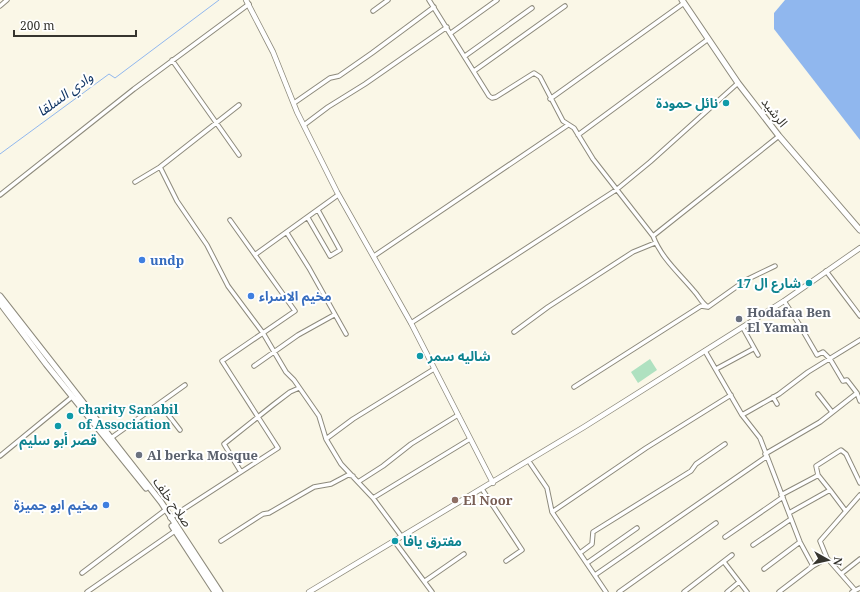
<svg xmlns="http://www.w3.org/2000/svg" width="860" height="592" font-family="'Noto Serif','Noto Sans Arabic',serif">
<rect width="100%" height="100%" fill="#faf7e7"/>
<path fill="#afe1c0" d="M650,359L657,370L638,383L631,372Z"/>
<path fill="#90b7ee" d="M785,0H860V140L774,29V13Z"/>
<g fill="none" stroke-linecap="round" stroke-linejoin="round">
<path stroke="#90b7ee" stroke-width="1" d="M0,154L109,74L115,78L219,0"/>
<g stroke="#8d8a7c" stroke-width="5.5">
<path id="minor" d="M429,0L489,96L492,98L496,97L534,73L540,77L563,121L574,128L593,159L653,236C661,258 680,274 694,291C699,296 701,303 708,307
M0,6L7,0
M373,11L388,0
M451,33L497,0
M465,56L532,8
M172,60L239,155
M474,71L565,6
M550,99L684,3
M294,103L330,78L339,76L372,53L434,7
M304,125L328,107L365,84L447,27
M578,135L707,40
M160,167L177,201L207,245L228,286L263,333L286,372L294,380L319,416L326,439L341,464L373,498L402,537
M135,182L160,167L239,105
M0,195L134,89L249,4
M308,218L330,256L340,250L318,210
M287,233L309,268L346,334
M653,236L779,136
M256,254L338,195
M374,256L568,125
M826,271L860,316
M784,301L799,324L817,355L823,352L830,359L843,381L847,380L857,393L860,401
M411,323L616,190L650,162L738,83
M743,328L758,355
M514,332L548,307L633,252L655,243
M705,351L742,415L760,438L800,542L813,566L827,558L820,541L860,495
M254,366L298,335L334,315
M716,369L753,349
M574,387L701,306L708,307L746,280L775,266
M818,394L832,412
M773,397L777,404
M160,404L180,430
M742,415L779,394L808,372L860,340
M111,438L185,385
M326,439L353,419L434,369
M765,454L820,422L857,393
M0,456L72,397
M530,463L547,488L552,512L606,592
M241,472L224,444L273,405L290,392L299,388
M818,475L830,490
M358,482L383,466L411,444L458,415
M482,489L522,550L506,561
M781,495L815,477L818,475L816,466L841,450L846,454L860,483
M373,498L470,439
M552,512L646,448L731,395
M789,513L830,490L845,510
M170,518L278,448L222,361L295,311L230,220
M725,537L783,497
M221,541L263,514L269,513L314,487L331,484L348,475L353,476
M395,542L432,592
M753,545L791,519
M580,553L592,544L593,532L691,471L696,464L725,444
M827,558L855,590
M724,562L747,592
M587,563L637,528
M764,569L800,542
M82,573L164,511
M841,574L860,559
M595,575L766,457
M425,581L464,554
M87,592L175,531
M619,592L716,523
M684,592L732,555
M727,592L739,582
M779,592L813,566
M852,592L860,588"/>
</g>
<g stroke="#8d8a7c" stroke-width="6">
<path id="tertiary" d="M246,0L273,52L297,112L337,192L411,323L493,483
M309,592L584,427L784,301L860,248"/>
</g>
<g stroke="#8d8a7c" stroke-width="7">
<path id="secondary" d="M682,0L738,83L779,136L860,230
M0,296L161,502L220,592
M0,303L46,364L146,488
M172,526L215,592"/>
</g>
<use href="#minor" stroke="#fff" stroke-width="3.5"/>
<use href="#tertiary" stroke="#fff" stroke-width="4.5"/>
<use href="#secondary" stroke="#fff" stroke-width="5"/>
</g>
<g fill="#0f9aa8" stroke="#fff" stroke-width="1.5">
<circle cx="726" cy="103" r="4"/>
<circle cx="809" cy="283" r="4"/>
<circle cx="420" cy="356" r="4"/>
<circle cx="70" cy="416" r="4"/>
<circle cx="58" cy="426" r="4"/>
<circle cx="395" cy="541" r="4"/>
</g>
<g fill="#3f7fe0" stroke="#fff" stroke-width="1.5">
<circle cx="142" cy="260" r="4"/>
<circle cx="251" cy="296" r="4"/>
<circle cx="106" cy="505" r="4"/>
</g>
<g fill="#6b7280" stroke="#fff" stroke-width="1.5">
<circle cx="739" cy="319" r="4"/>
<circle cx="139" cy="455" r="4"/>
</g>
<circle fill="#8d6e63" stroke="#fff" stroke-width="1.5" cx="455" cy="500" r="4"/>
<g text-anchor="middle" stroke-width="4" stroke-linejoin="round" paint-order="stroke">
<g font-size="13" font-weight="bold" fill="#0d838f" stroke="#fff" text-anchor="start">
<text x="718" y="108" text-anchor="end">نائل حمودة</text>
<text x="801" y="288" text-anchor="end">شارع ال 17</text>
<text x="428" y="361">شاليه سمر</text>
<text x="78" y="414">charity Sanabil<tspan x="78" dy="15">of Association</tspan></text>
<text x="58" y="445" text-anchor="middle">قصر أبو سليم</text>
<text x="403" y="546">مفترق يافا</text>
</g>
<g font-size="13" fill="#36352f" stroke="#fff">
<text transform="translate(775 112) rotate(52)" y="5">الرشيد</text>
<text transform="translate(173 502) rotate(55)" y="5">صلاح خلف</text>
</g>
<g font-size="13" font-weight="bold" fill="#366cbe" stroke="#fff" text-anchor="start">
<text x="150" y="265">undp</text>
<text x="259" y="301">مخيم الاسراء</text>
<text x="98" y="510" text-anchor="end">مخيم ابو جميزة</text>
</g>
<g font-size="13" font-weight="bold" fill="#5b616d" stroke="#fff" text-anchor="start">
<text x="747" y="317">Hodafaa Ben<tspan x="747" dy="15">El Yaman</tspan></text>
<text x="147" y="460">Al berka Mosque</text>
</g>
<g font-size="13" font-weight="bold" fill="#785e54" stroke="#fff" text-anchor="start">
<text x="463" y="505">El Noor</text>
</g>
<g font-size="14" font-style="italic" fill="#082e5f" stroke="#fff">
<text transform="translate(65 94) rotate(-36)" y="5">وادي السلقا</text>
</g>
</g>
<g transform="translate(828 560) rotate(98)" stroke="#ffffff" stroke-width="3" paint-order="stroke">
<path d="M0-3L7 15L0 10L-7 15Z" fill="#36352f"/>
<text y="-6" font-size="11" font-weight="bold" text-anchor="middle" fill="#36352f">N</text>
</g>
<path d="M14 30v6h122v-6" fill="none" stroke="#36352f" stroke-width="2"/>
<text x="20" y="30" font-size="12" fill="#36352f" stroke="#ffffff" stroke-width="3" paint-order="stroke">200 m</text>
</svg>
